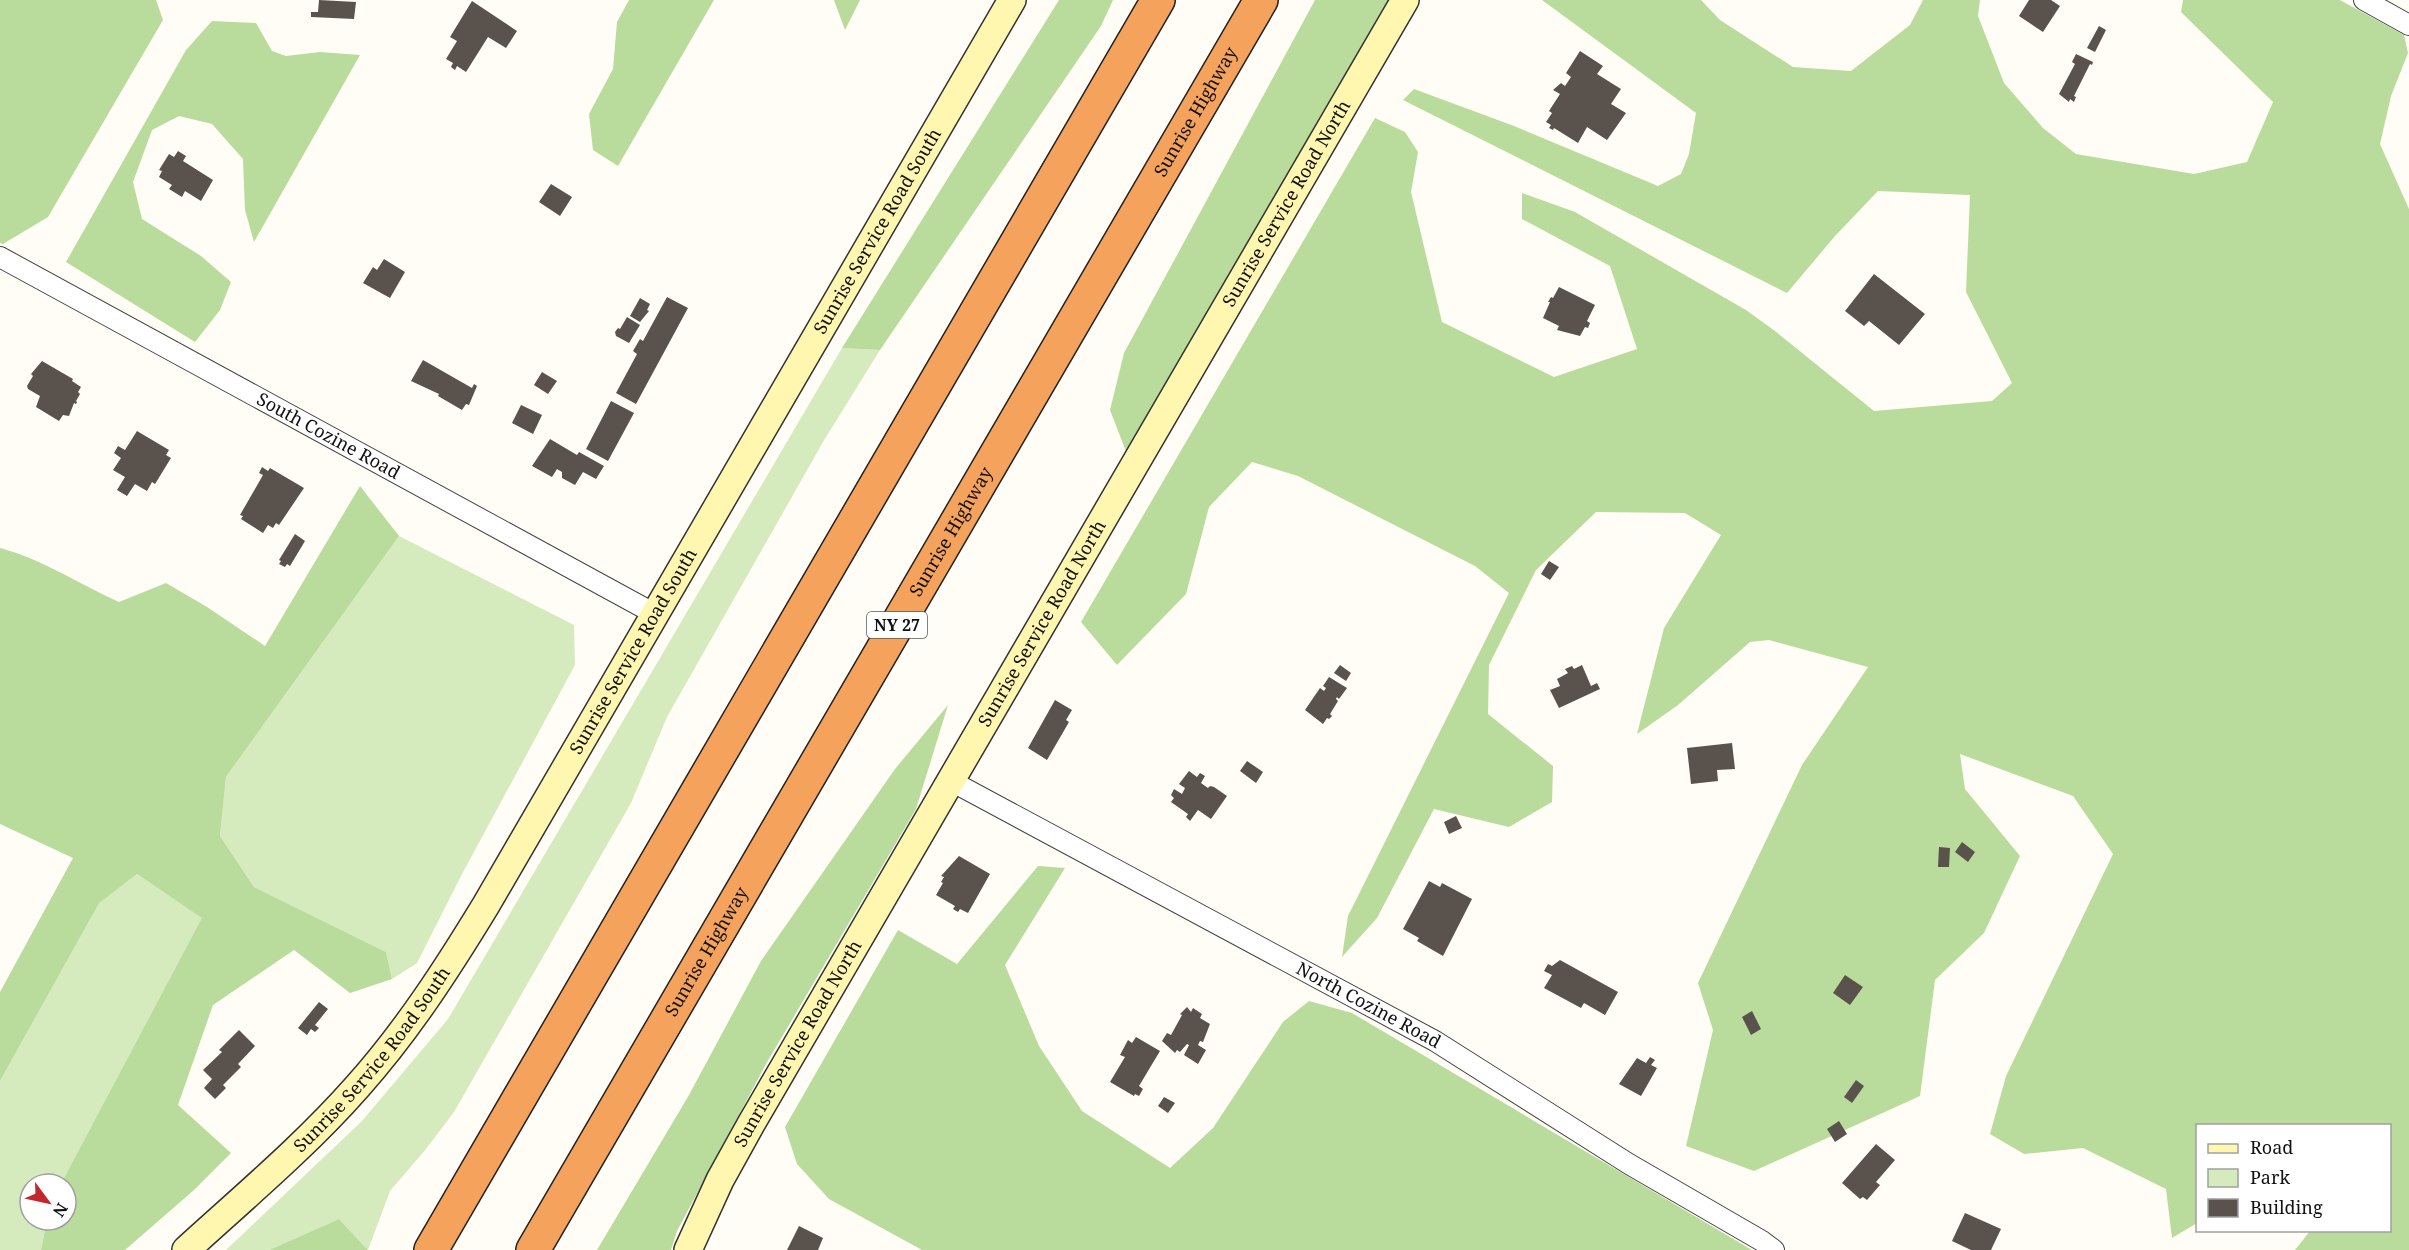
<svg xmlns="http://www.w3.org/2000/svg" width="2409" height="1250" font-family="'Noto Serif',serif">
<rect width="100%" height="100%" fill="#fffdf5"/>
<path fill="#d5ebbd" d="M842,348L880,350L823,442L667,717L631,803L454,1112L426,1149L390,1191L368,1250L339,1219L269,1250H226L362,1121L448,1019Z
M399,536L574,625L575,665L461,876L417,963L392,979L386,952L254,887L220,836L226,777Z
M137,874L203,918L63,1184H30V1220H47L41,1250H0V1081L99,902Z"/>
<path fill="#b9dc9c" d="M0,0H156L163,20L48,217L3,244L0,243Z
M629,0H714L618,166L593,150L589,114L613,69L617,22Z
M834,0H860L845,30Z
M1059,0H1113L1101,26L880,350L842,348Z
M1315,0H1391L1127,454L1110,410L1124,353Z
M1542,0H1701L1720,20L1793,67L1851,71L1910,25L1923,0H1980L1978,16L2004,83L2043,128L2076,154L2194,174L2247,162L2273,102L2181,12L2183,0H2340L2404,35L2408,53L2391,96L2380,144L2409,209V1250H2295L2310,1231L2390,1230V1126H2198L2197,1223L2172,1238L2166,1189L2083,1148L2024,1154L1990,1134L2006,1076L2113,854L2073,796L1960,754L1965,789L2020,856L1984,933L1935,980L1920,1096L1754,1171L1686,1146L1713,1030L1698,983L1802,765L1868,667L1769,640L1750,642L1678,705L1637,734L1664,628L1721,535L1685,513L1596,512L1536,570L1489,665L1488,714L1553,766L1552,802L1509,827L1434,809L1377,918L1342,957L1348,916L1509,593L1475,566L1298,476L1252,462L1209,507L1186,594L1117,665L1081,622L1375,118L1405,132L1418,152L1411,192L1442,322L1554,377L1637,349L1610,266L1522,219V193L1575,212L1746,310L1775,331L1874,411L1992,401L2012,383L1966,292L1970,195L1878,191L1835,236L1787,293L1403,100L1414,89L1514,126L1658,186L1681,174L1689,154L1696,113Z
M212,21L256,23L272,51L286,56L320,52L360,55L254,242L245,210L243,159L212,124L179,116L152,130L133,182L142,219L201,256L231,282L220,310L195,342L66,262L186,50Z
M360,486L399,536L226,777L220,836L254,887L386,952L392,979L350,993L294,950L213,1005L178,1105L231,1153L194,1190L125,1250H41L47,1220H66V1184H61L202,918L137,874L99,903L0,1081V992L73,858L0,824V548C42,559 79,584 119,602L166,583L207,607L265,646Z
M948,705L916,809L766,1064L677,1231L671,1250H597L689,1095L761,961L895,769Z
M1038,866L1065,868L1005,965L1039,1046L1082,1111L1170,1168L1213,1128L1283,1022L1309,1001L1352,1013L1752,1250H922L829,1199L797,1164L785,1127L898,930L957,964Z
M339,1219L368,1250H269Z"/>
<path fill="#5a524d" d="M319,0L356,2L354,19L311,17V12H318Z
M2029,0H2051L2060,6L2043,32L2019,16Z
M472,1L517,31L506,48L488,37L466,72L457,66L455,70L451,67L453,63L446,59L457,41L450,37Z
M2099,26L2106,30L2095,52L2087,48Z
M1580,51L1603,66L1597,74L1621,89L1611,104L1626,113L1607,140L1587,127L1578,143L1554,128L1553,130L1549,128L1551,125L1546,122L1552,113L1549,111L1560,94L1553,90L1561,83L1565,86L1571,77L1566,73Z
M2076,54L2093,62L2092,65L2090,64L2074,96L2076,97L2074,102L2070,99L2069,102L2059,94L2075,64L2072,62Z
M178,151L186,156L183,161L213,180L201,201L185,191L182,197L169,189L172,185L159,177L162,171L159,170L169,154L174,157Z
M551,184L572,197L560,216L539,202Z
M384,259L405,272L390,298L363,283L373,267L377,270Z
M1874,274L1925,314L1899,345L1869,321L1864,326L1845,311Z
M1559,287L1595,305L1587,321L1590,323L1588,328L1585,327L1580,336L1557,330L1559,326L1543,318L1550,302H1548L1551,297L1553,298Z
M667,297L688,308L636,404L616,393L637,354L633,351L640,339L643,341Z
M640,298L650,304L647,310L649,311L640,322L630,316Z
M627,317L640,325L629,343L616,336L615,332L618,328L620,329Z
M423,360L472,388L474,384L477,386L469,405L466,404L462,410L438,396L439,394L411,381Z
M42,361L73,379L72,381L81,387L78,392L80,394L76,401L77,402L76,404L74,403L69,416L63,415L59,421L36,407L40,396L28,389L27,386L33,376L31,374Z
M542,372L557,381L548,394L534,385Z
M611,401L634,413L608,461L586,449Z
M521,405L542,415L533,434L512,423Z
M137,431L169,450L166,455L171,458L155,484L152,482L147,491L135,484L127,496L117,490L125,477L113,470L121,458L114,453L118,446L125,450Z
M550,439L577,455L579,452L604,466L596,479L583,472L575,485L562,478V472L557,469L552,477L532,466Z
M262,467L268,471L270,468L304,488L279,525L276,523L273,528L268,525L263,533L241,519L243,516L240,515L263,475L259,473Z
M295,534L305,541L290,566L287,564L285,567L279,564L281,561L279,560Z
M1549,561L1559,567L1550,580L1541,574Z
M1340,665L1351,673L1346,681L1334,673Z
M1582,665L1591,686L1597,683L1600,689L1559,708L1550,690L1560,686L1557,679L1568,673L1565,669L1572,666L1574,669Z
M1329,677L1347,688L1339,699L1337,697L1336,699L1338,701L1330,714L1332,716L1329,719L1327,718L1323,724L1305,710L1320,688L1324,691L1326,688L1323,686Z
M1055,700L1072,710L1066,720L1069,722L1047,760L1028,748Z
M1732,743L1735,769L1717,770L1718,781L1691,784L1687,748Z
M1247,761L1263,772L1256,783L1240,771Z
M1189,771L1197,777L1200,773L1205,776L1201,783L1208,788L1210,786L1214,787L1227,796L1211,819L1198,810L1190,821L1186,817L1188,814L1171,802L1174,798L1171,795L1174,789L1182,794L1185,788L1179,784Z
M1456,816L1462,828L1449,834L1444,822Z
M1962,842L1975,852L1968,862L1955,852Z
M1939,847L1950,848L1949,867H1938Z
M959,856L990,874L968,913L960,909L958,912L953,909L955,906L936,895L943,883L941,882L944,877L941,876Z
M1429,881L1440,887L1442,883L1472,899L1443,956L1417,941L1419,938L1403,929Z
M1560,960L1618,992L1605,1015L1584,1003L1581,1008L1544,988L1552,975L1544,971L1548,964L1552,966Z
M1845,975L1863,987L1850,1005L1833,993Z
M319,1002L328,1009L315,1025L319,1028L315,1032L311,1029L307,1035L298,1028Z
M1187,1007L1191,1012L1193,1008L1202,1014L1200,1018L1210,1024L1203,1042L1200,1041L1198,1045L1206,1050L1198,1064L1184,1055L1189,1045L1187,1044L1180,1052L1177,1050L1175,1053L1162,1041L1167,1033L1171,1035L1182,1015L1180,1014Z
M1752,1011L1761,1029L1751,1035L1742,1017Z
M239,1030L255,1046L238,1064L241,1067L223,1085L226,1088L215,1099L204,1088L212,1079L203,1070L222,1052L219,1050Z
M1136,1037L1160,1051L1139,1086L1143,1089L1139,1096L1135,1094L1134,1096L1110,1082L1125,1057L1120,1055L1128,1040L1132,1043Z
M1650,1057L1655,1060L1651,1065L1657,1068L1641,1096L1619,1084L1637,1058L1646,1063Z
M1856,1080L1864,1086L1852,1103L1844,1097Z
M1164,1097L1175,1103L1168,1113L1158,1106Z
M1839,1121L1847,1134L1835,1142L1827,1129Z
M1876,1144L1895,1160L1876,1182L1880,1185L1867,1200L1863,1197L1860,1199L1842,1183Z
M1965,1213L2001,1229L1991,1250H1971L1952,1241Z
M799,1226L823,1238L818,1250H787Z"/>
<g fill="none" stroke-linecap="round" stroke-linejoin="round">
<g stroke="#444" stroke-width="22">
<g id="street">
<path d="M2364,0L2409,25"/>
<path id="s1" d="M0,257L655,614"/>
<path id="s2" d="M951,781L1435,1041L1629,1164L1762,1241L1774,1250"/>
</g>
</g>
<g stroke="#333" stroke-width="30">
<g id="secondary">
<path id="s3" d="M186,1250C244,1197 305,1146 357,1087C407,1031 447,969 486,905L1012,0"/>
<path id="s4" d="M688,1250L720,1180L751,1124L1405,0"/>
</g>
</g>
<g stroke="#222" stroke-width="36">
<g id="highway">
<path d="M431,1250L1158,0"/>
<path id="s5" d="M533,1250L1261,0"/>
</g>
</g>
<use href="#street" stroke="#fff" stroke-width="20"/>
<use href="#secondary" stroke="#fff6b0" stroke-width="27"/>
<use href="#highway" stroke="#f5a25d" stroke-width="33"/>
</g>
<g text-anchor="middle" stroke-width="6" stroke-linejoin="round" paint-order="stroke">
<rect fill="#fff" stroke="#585858" stroke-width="1.5" x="867" y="612" width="60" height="26" rx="4.5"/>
<g font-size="16" font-weight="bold" fill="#111">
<text x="897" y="631">NY 27</text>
</g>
<g font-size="18" fill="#111" stroke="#fff">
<text dy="6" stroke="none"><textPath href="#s5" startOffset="1317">Sunrise Highway</textPath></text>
<text dy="6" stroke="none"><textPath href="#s4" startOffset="1206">Sunrise Service Road North</textPath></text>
<text dy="6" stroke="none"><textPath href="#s3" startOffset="1239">Sunrise Service Road South</textPath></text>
<text dy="6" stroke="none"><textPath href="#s1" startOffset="374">South Cozine Road</textPath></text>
<text dy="6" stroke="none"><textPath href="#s5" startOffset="831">Sunrise Highway</textPath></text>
<text dy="6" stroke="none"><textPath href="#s4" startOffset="720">Sunrise Service Road North</textPath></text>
<text dy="6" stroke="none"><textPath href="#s3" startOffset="753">Sunrise Service Road South</textPath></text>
<text dy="6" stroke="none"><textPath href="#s5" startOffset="345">Sunrise Highway</textPath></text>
<text dy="6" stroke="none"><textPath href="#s2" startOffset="474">North Cozine Road</textPath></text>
<text dy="6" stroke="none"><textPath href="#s4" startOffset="234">Sunrise Service Road North</textPath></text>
<text dy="6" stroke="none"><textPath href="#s3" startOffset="267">Sunrise Service Road South</textPath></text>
</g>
</g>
<rect x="2196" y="1124" width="195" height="108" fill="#ffffff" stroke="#a0a0a0" stroke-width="1.5"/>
<rect x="2208" y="1144" width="30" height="9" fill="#fff6b0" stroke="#a0a0a0" stroke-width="1.5"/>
<text x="2250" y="1154" font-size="18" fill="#111111">Road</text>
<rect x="2208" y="1169" width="30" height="18" fill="#d5ebbd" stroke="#a0a0a0" stroke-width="1.5"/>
<text x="2250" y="1184" font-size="18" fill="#111111">Park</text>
<rect x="2208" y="1199" width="30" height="18" fill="#5a524d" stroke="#a0a0a0" stroke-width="1.5"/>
<text x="2250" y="1214" font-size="18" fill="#111111">Building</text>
<g transform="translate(48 1202) rotate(123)"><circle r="28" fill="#ffffff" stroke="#a0a0a0" stroke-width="1.5"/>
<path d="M0-4.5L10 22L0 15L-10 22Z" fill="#c4262e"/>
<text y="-9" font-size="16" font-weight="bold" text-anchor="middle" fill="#111111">N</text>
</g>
</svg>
